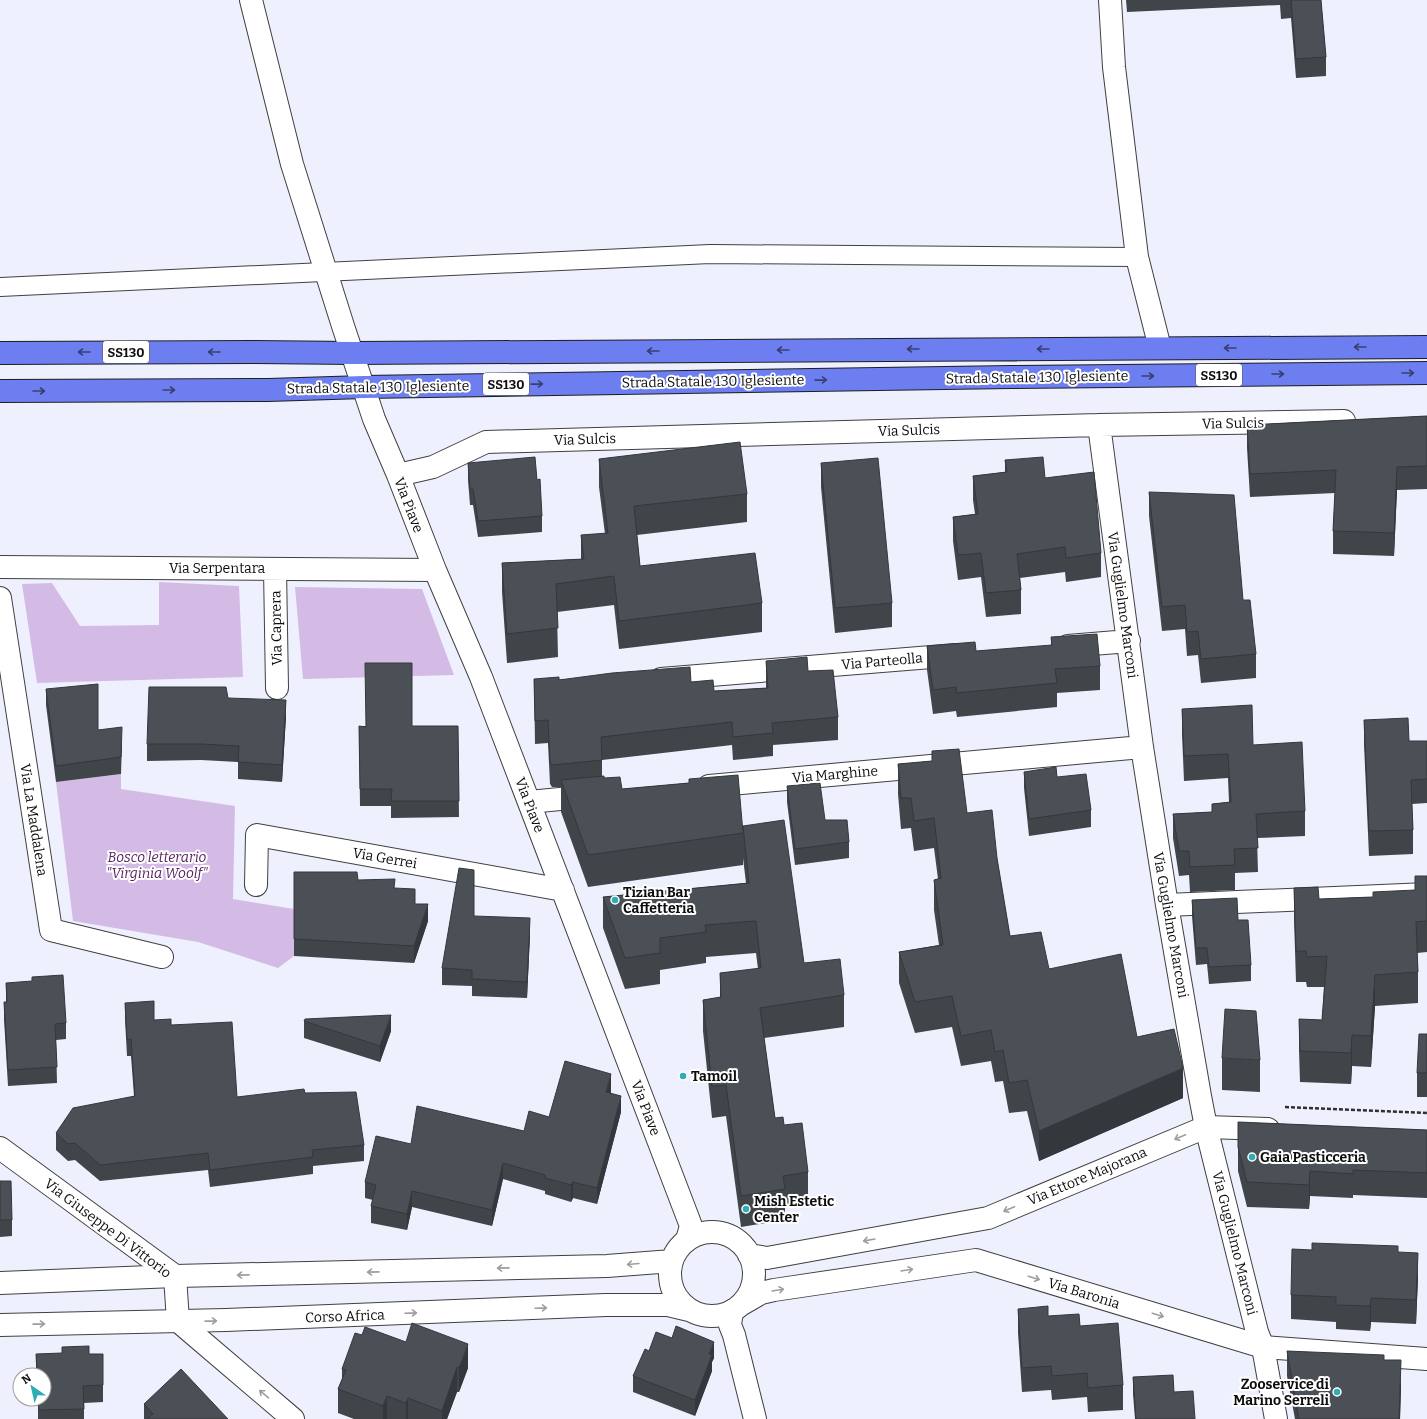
<svg xmlns="http://www.w3.org/2000/svg" width="1427" height="1419" font-family="Bitter,serif">
<rect width="100%" height="100%" fill="#eff0fe"/>
<path fill="#d4bbe6" d="M159,582L239,586L243,677L37,683L22,584L52,583L80,626L159,625Z
M295,587L422,589L454,675L303,679Z
M121,774V789L235,806L233,899L294,909V956L278,968L198,942L73,921L56,782Z"/>
<g fill="none" stroke-linecap="round" stroke-linejoin="round">
<g stroke="#404040" stroke-width="20">
<path id="service" d="M0,287L710,254L1137,257"/>
</g>
<g stroke="#404040" stroke-width="24">
<path id="minor" d="M251,0L292,164L343,326L374,419L398,475L435,570L481,677L688,1218L691,1226L687,1240
M1110,0L1114,67L1137,257L1160,348
M1099,425L1142,747L1167,905L1200,1096L1206,1127L1257,1332L1263,1347L1276,1419
M398,475L433,467L486,442L1099,425L1344,421
M0,567L435,570
M275,569L277,688
M0,598L51,930L162,957
M1068,646L1129,641
M661,679L956,655
M709,786L1142,747
M529,802L591,796
M256,885L257,835L563,890
M1167,905L1427,894
M0,1148L175,1276L178,1321L293,1419
M732,1311L730,1325L734,1335L755,1419"/>
</g>
<g stroke="#404040" stroke-width="24">
<path id="tertiary" d="M670 1274a42 42 0 1 1 84 0a42 42 0 1 1-84 0Z
M749,1255L767,1258L988,1218L1206,1127L1268,1129
M0,1283L175,1276L607,1266L672,1261
M742,1304L761,1293L774,1290L976,1260L1263,1347L1427,1359
M0,1325L226,1320L606,1305H668L689,1310"/>
</g>
<g stroke="#1e1e1e" stroke-width="24">
<path id="primary" d="M0,353L253,352L353,353L1427,347
M0,391L268,390L364,387L1011,377L1427,373"/>
</g>
<path stroke="#2f2f2f" stroke-width="2.5" stroke-dasharray="4 2" stroke-linecap="butt" d="M1285,1107L1427,1113
M718,1228L732,1233"/>
<use href="#service" stroke="#fff" stroke-width="18"/>
<use href="#minor" stroke="#fff" stroke-width="22"/>
<use href="#tertiary" stroke="#fff" stroke-width="22"/>
<use href="#primary" stroke="#6d7ff0" stroke-width="22"/>
</g>
<path fill="#404549" d="M1126,0H1321L1326,57V76L1296,78L1291,18L1281,19L1280,5L1127,12Z
M1427,416V489L1397,490L1394,556L1333,554V531L1335,493L1250,497L1247,448V425Z
M599,459L747,494V522L637,535L640,566L762,603V632L619,649L614,605L557,612L558,657L507,663L502,592V563L581,559V535L605,534L599,487Z
M1005,460L1045,478L1101,553V577L1066,582L1065,572L1020,578L1021,590V614L986,617L981,577L958,580L953,541V517L975,514L973,500V476L1005,472Z
M468,463L542,516V532L478,537L473,505H470L468,480Z
M821,463L892,603V627L835,633L821,487Z
M1149,492L1243,600L1256,654V678L1201,683L1198,655L1187,656L1185,629L1162,631L1149,516Z
M1051,637L1100,666V690L1057,693V707L957,717L956,711L933,714L927,670V646L976,651L1051,646Z
M766,661L808,671L838,717V740L773,745V756L733,760L732,745L602,760V776L622,789L689,783V779L743,833V865L588,887L561,812V787H552L550,784L548,743L535,744L534,679L691,682L714,691L766,688Z
M46,689L98,730L122,744L121,774L56,782L46,705Z
M228,698L286,716L282,782L238,779V762L201,760L147,761V744Z
M1182,709L1253,745L1305,811V836L1257,838L1258,872L1235,873V890L1190,892L1189,875L1179,876L1173,838V814L1212,812V804L1229,802L1228,778L1184,781L1182,733Z
M1364,720L1409,741H1427V803L1412,804L1413,830V854L1369,856L1364,744Z
M359,726H458L459,817L391,818V806H360Z
M932,751L967,813L997,858L1010,936L1049,969L1137,1037L1183,1098L1039,1161L1027,1111L1009,1113L1003,1081L995,1082L991,1061L961,1066L952,1027L915,1033L899,983V952L939,945L934,910V880L938,879L934,848L914,851L911,828L901,829L898,794V764L932,761Z
M1024,772L1057,777L1091,810V827L1029,836L1024,788Z
M787,786L849,842V858L795,865L787,802Z
M743,826L804,963L844,995V1027L764,1038L775,1118L784,1125L808,1172V1203L785,1207V1220L741,1227L726,1116L712,1118L703,1031V1000L720,997V973L758,969L756,953L706,957V963L660,970V984L625,989L603,928V897L746,883L743,858Z
M294,872L358,880L395,888L415,904L428,921L414,963L294,956Z
M1427,876V952L1417,953L1418,972V1003L1375,1006L1371,1067L1352,1066L1351,1084L1300,1082L1299,1050V1019L1322,1020L1324,987H1307L1306,982H1296L1294,919V888L1319,899L1373,897L1415,890Z
M1192,900L1238,920L1251,965V981L1209,984L1207,964L1196,965L1192,916Z
M530,934L527,998L472,996V986L442,985V968Z
M6,983L66,1023V1039L56,1040L57,1083L8,1086L4,1019V1002H6Z
M125,1003L154,1020L171,1025L237,1097L305,1093L364,1145V1161L313,1166V1174L210,1187L208,1170L100,1181L75,1160L68,1161L56,1150V1133L134,1096L131,1056H127L125,1019Z
M304,1021L391,1031L380,1062L304,1038Z
M1427,1034V1097H1417V1073Z
M1222,1058L1260,1060V1092L1222,1090Z
M611,1090V1093L621,1112L597,1204L573,1198L571,1202L545,1194V1191L503,1179L492,1226L412,1207L407,1230L371,1223V1206L373,1200L365,1198V1182L411,1144L524,1131L549,1117Z
M1238,1122L1427,1130V1198L1353,1195V1198L1310,1196L1309,1209L1247,1207L1238,1171Z
M0,1181L12,1220V1236L0,1237Z
M1398,1252L1418,1277L1416,1324L1371,1322L1370,1331L1336,1329V1322L1291,1319V1295Z
M1018,1309L1080,1326L1123,1385V1410L1088,1412L1087,1397L1052,1400L1051,1390L1022,1392L1018,1333Z
M362,1335L468,1368L459,1392H457L447,1419H354L338,1413V1389L342,1379V1369Z
M649,1351L714,1358L712,1362V1371L695,1416L633,1392V1376Z
M1287,1351L1384,1360L1401,1385L1400,1419H1295L1287,1376Z
M36,1354H89L103,1385V1402L84,1403V1419H38V1399H44V1375H37Z
M1133,1377L1174,1392L1195,1419H1135L1133,1394Z
M144,1404L228,1419H144Z"/>
<path fill="#34383c" d="M1397,467V490L1394,556V533Z
M286,700V716L282,782V765Z
M428,904V921L414,963V946Z
M530,918V934L527,998V982Z
M1375,975V1006L1371,1067V1036Z
M391,1015V1031L380,1062V1046Z
M1352,1035V1066L1351,1084V1053Z
M1183,1068V1098L1039,1161V1131Z
M611,1074V1090L606,1108V1092Z
M621,1096V1112L597,1204V1188Z
M503,1163V1179L492,1226V1210Z
M1310,1171V1196L1309,1209V1185Z
M573,1182V1198L571,1202V1185Z
M412,1191V1207L407,1230V1214Z
M1418,1253V1277L1416,1324V1300Z
M1371,1298V1322L1370,1331V1306Z
M714,1342V1358L712,1362V1371L695,1416V1400L709,1354Z
M468,1344V1368L459,1392V1368Z
M1401,1360V1385L1400,1419H1399Z
M457,1367V1392L447,1419H442V1411Z
M387,1396V1419H383V1406Z
M408,1398V1419H406V1403Z"/>
<path fill="#4a5055" stroke="#34383c" d="M1291,0H1321L1326,57L1296,59Z
M1427,416V466L1397,467L1394,533L1333,531L1336,470L1250,474L1247,425Z
M740,442L747,494L634,506L640,566L755,553L762,603L619,621L614,576L556,584L558,628L507,634L502,563L584,559L581,535L608,533L599,459Z
M535,457L537,480L540,479L542,516L478,521L473,489H470L468,463Z
M1043,457L1045,478L1094,472L1101,553L1066,558L1065,547L1017,554L1021,590L986,593L981,553L958,555L953,517L978,514L973,476L1007,472L1005,460Z
M878,458L892,603L835,608L821,463Z
M1149,492L1234,495L1243,600H1250L1256,654L1201,659L1198,631L1187,632L1185,605L1162,607Z
M1097,634L1100,666L1055,669L1057,683L957,693L956,687L933,690L927,646L975,642L976,651L1052,645L1051,637Z
M807,657L808,671L833,670L838,717L772,723L773,733L733,737L732,722L601,737L602,760L552,765L550,761L548,720L535,721L534,679L559,677V680L612,673L690,667L691,682L713,680L714,691L768,688L766,661Z
M365,663H412V726H458L459,801H391L392,789H360L359,726L366,727Z
M98,684V730L122,727L121,757L56,766L46,689Z
M149,687H226L228,698L286,700L282,765L238,762L239,746L201,744H147Z
M1252,705L1253,745L1302,742L1305,811L1256,814L1258,848L1234,849L1235,865L1190,867L1189,851H1179L1173,814L1212,812V804L1231,802L1228,754L1184,756L1182,709Z
M1408,718L1409,741H1427V779L1411,780L1413,830L1369,831L1364,720Z
M959,749L967,813L992,810L997,858L1010,936L1041,932L1049,969L1121,954L1137,1037L1174,1029L1183,1068L1039,1131L1027,1080L1009,1083L1003,1050L995,1052L991,1030L961,1036L952,996L915,1002L899,952L943,945L934,880L941,878L934,818L914,821L911,798H901L898,764L932,761V751Z
M1056,767L1057,777L1086,774L1091,810L1029,819L1024,772Z
M738,775L743,833L588,855L561,780L604,776V778L620,777L622,789L689,783V779Z
M820,783L825,820H847L849,842L795,849L787,786Z
M784,820L804,963L840,959L844,995L760,1008L775,1118L783,1117L784,1125L802,1123L808,1172L783,1176L785,1189L741,1196L726,1085L712,1086L703,1000L721,997L720,973L761,968L756,921L705,925L706,932L660,938V953L625,958L603,897L749,883L743,826Z
M459,868L474,870V916L530,918L527,982L472,979V970L442,968Z
M294,872H357L358,880L395,879L394,888L415,889V904H428L414,946L294,939Z
M1415,876H1427V921L1416,922L1418,972L1375,975L1371,1036L1352,1035L1351,1053L1300,1051L1299,1019L1322,1020L1327,956L1307,957L1306,951H1296L1294,888L1318,887L1319,899L1373,897V892L1415,890Z
M1237,898L1238,920H1248L1251,965L1209,967L1207,948H1196L1192,900Z
M63,975L66,1023L55,1024L57,1067L8,1070L4,1002H7L6,983L32,981V977Z
M154,1001V1020L171,1019V1025L232,1022L237,1097L304,1089L305,1093L356,1092L364,1145L312,1150L313,1157L210,1170L208,1153L100,1165L75,1143L68,1144L56,1133L73,1108L135,1096L131,1039L127,1040L125,1003Z
M1225,1009L1256,1011L1260,1060L1222,1058Z
M391,1015L380,1046L304,1021L305,1019Z
M1419,1034H1427V1073H1417Z
M565,1061L611,1074L606,1092L621,1096L597,1188L573,1182L571,1185L545,1178V1175L503,1163L492,1210L412,1191L407,1214L371,1206L376,1185L365,1182L376,1136L411,1144L417,1106L524,1131L529,1111L549,1117Z
M1238,1122L1427,1130V1173L1353,1170V1174L1310,1171L1309,1185L1247,1182L1238,1147Z
M0,1181H11L12,1220H0Z
M1312,1243L1398,1246V1252L1418,1253L1416,1300L1371,1298L1370,1306L1336,1305V1297L1291,1295L1292,1249L1312,1250Z
M1048,1306V1316L1079,1314L1080,1326L1118,1323L1123,1385L1088,1388L1087,1373L1052,1376L1051,1366L1022,1368L1018,1309Z
M412,1323L468,1344L459,1368L457,1367L442,1411L408,1398L406,1403L387,1396L383,1406L338,1389L346,1370L342,1369L355,1333L362,1335L365,1327L406,1342Z
M676,1326L714,1342L709,1354L712,1355L695,1400L633,1376L645,1349L649,1351L656,1332L672,1338Z
M89,1346V1354H103V1385L83,1386L84,1409L39,1410L38,1399H44V1375H37L36,1354L62,1353V1347Z
M1287,1351L1384,1355V1360H1401L1399,1419H1299Z
M181,1369L228,1419H147L153,1414L144,1404Z
M1173,1375L1174,1392L1193,1391L1195,1419H1136L1133,1377Z"/>
<defs><path id="oneway-shaft" d="M-6 0H5M1.5-3L5.5 0L1.5 3" fill="none" stroke-width="1.6" stroke-linecap="round" stroke-linejoin="round"/></defs>
<g stroke="#384073">
<use href="#oneway-shaft" transform="translate(1360 347) rotate(180)"/>
<use href="#oneway-shaft" transform="translate(1230 348) rotate(180)"/>
<use href="#oneway-shaft" transform="translate(913 349) rotate(180)"/>
<use href="#oneway-shaft" transform="translate(1043 349) rotate(180)"/>
<use href="#oneway-shaft" transform="translate(783 350) rotate(180)"/>
<use href="#oneway-shaft" transform="translate(653 351) rotate(180)"/>
<use href="#oneway-shaft" transform="translate(84 352) rotate(180)"/>
<use href="#oneway-shaft" transform="translate(214 352) rotate(180)"/>
<use href="#oneway-shaft" transform="translate(1408 373)"/>
<use href="#oneway-shaft" transform="translate(1278 374)"/>
<use href="#oneway-shaft" transform="translate(1148 376)"/>
<use href="#oneway-shaft" transform="translate(821 380) rotate(-1)"/>
<use href="#oneway-shaft" transform="translate(537 384) rotate(-1)"/>
<use href="#oneway-shaft" transform="translate(169 390)"/>
<use href="#oneway-shaft" transform="translate(39 391)"/>
</g>
<g stroke="#9e9e9e">
<use href="#oneway-shaft" transform="translate(1180 1137) rotate(157)"/>
<use href="#oneway-shaft" transform="translate(1009 1209) rotate(157)"/>
<use href="#oneway-shaft" transform="translate(869 1240) rotate(170)"/>
<use href="#oneway-shaft" transform="translate(633 1264) rotate(175)"/>
<use href="#oneway-shaft" transform="translate(503 1268) rotate(179)"/>
<use href="#oneway-shaft" transform="translate(907 1270) rotate(-9)"/>
<use href="#oneway-shaft" transform="translate(373 1272) rotate(179)"/>
<use href="#oneway-shaft" transform="translate(243 1275) rotate(179)"/>
<use href="#oneway-shaft" transform="translate(1034 1278) rotate(17)"/>
<use href="#oneway-shaft" transform="translate(778 1290) rotate(-9)"/>
<use href="#oneway-shaft" transform="translate(541 1308) rotate(-2)"/>
<use href="#oneway-shaft" transform="translate(411 1313) rotate(-2)"/>
<use href="#oneway-shaft" transform="translate(1158 1315) rotate(17)"/>
<use href="#oneway-shaft" transform="translate(211 1321) rotate(-1)"/>
<use href="#oneway-shaft" transform="translate(39 1324) rotate(-1)"/>
<use href="#oneway-shaft" transform="translate(264 1394) rotate(-140)"/>
</g>
<g fill="#2eadb5" stroke="#fff" stroke-width="1.5">
<circle cx="615" cy="900" r="4"/>
<circle cx="683" cy="1076" r="4"/>
<circle cx="1252" cy="1157" r="4"/>
<circle cx="746" cy="1209" r="4"/>
<circle cx="1337" cy="1392" r="4"/>
</g>
<g text-anchor="middle" stroke-width="4" stroke-linejoin="round" paint-order="stroke">
<g fill="#fff" stroke="#565656" stroke-width="1">
<rect x="103" y="341" width="46" height="22" rx="3"/>
<rect x="1196" y="364" width="46" height="22" rx="3"/>
<rect x="483" y="373" width="46" height="22" rx="3"/>
</g>
<g font-size="13" font-weight="bold" fill="#0d0d0d">
<text x="126" y="357">SS130</text>
<text x="1219" y="380">SS130</text>
<text x="506" y="389">SS130</text>
</g>
<g font-size="14" fill="#0d0d0d" stroke="#fff">
<text transform="translate(1037 377) rotate(-1)" y="5">Strada Statale 130 Iglesiente</text>
<text transform="translate(713 381) rotate(-1)" y="5">Strada Statale 130 Iglesiente</text>
<text transform="translate(378 387) rotate(-1)" y="5">Strada Statale 130 Iglesiente</text>
<text transform="translate(1233 423) rotate(-1)" y="5">Via Sulcis</text>
<text transform="translate(909 430) rotate(-2)" y="5">Via Sulcis</text>
<text transform="translate(585 439) rotate(-2)" y="5">Via Sulcis</text>
<text transform="translate(409 505) rotate(69)" y="5">Via Piave</text>
<text x="217" y="573">Via Serpentara</text>
<text transform="translate(1123 605) rotate(82)" y="5">Via Guglielmo Marconi</text>
<text transform="translate(276 628) rotate(-91)" y="5">Via Caprera</text>
<text transform="translate(882 661) rotate(-5)" y="5">Via Parteolla</text>
<text transform="translate(835 774) rotate(-5)" y="5">Via Marghine</text>
<text transform="translate(530 805) rotate(69)" y="5">Via Piave</text>
<text transform="translate(34 820) rotate(81)" y="5">Via La Maddalena</text>
<text transform="translate(385 858) rotate(10)" y="5">Via Gerrei</text>
<text transform="translate(1171 925) rotate(80)" y="5">Via Guglielmo Marconi</text>
<text transform="translate(646 1108) rotate(69)" y="5">Via Piave</text>
<text transform="translate(1087 1176) rotate(-23)" y="5">Via Ettore Majorana</text>
<text transform="translate(108 1228) rotate(37)" y="5">Via Giuseppe Di Vittorio</text>
<text transform="translate(1235 1243) rotate(76)" y="5">Via Guglielmo Marconi</text>
<text transform="translate(1084 1293) rotate(17)" y="5">Via Baronia</text>
<text transform="translate(345 1316) rotate(-2)" y="5">Corso Africa</text>
</g>
<g font-size="14" font-style="italic" fill="#5b2261" stroke="#fff">
<text x="157" y="862">Bosco letterario<tspan x="157" dy="16">"Virginia Woolf"</tspan></text>
</g>
<g font-size="14" font-weight="bold" fill="#0d0d0d" stroke="#fff" text-anchor="start">
<text x="623" y="897">Tizian Bar<tspan x="623" dy="16">Caffetteria</tspan></text>
<text x="691" y="1081">Tamoil</text>
<text x="1260" y="1162">Gaia Pasticceria</text>
<text x="754" y="1206">Mish Estetic<tspan x="754" dy="16">Center</tspan></text>
<text x="1329" y="1389" text-anchor="end">Zooservice di<tspan x="1329" dy="16">Marino Serreli</tspan></text>
</g>
</g>
<g transform="translate(32 1387) rotate(326)"><circle r="19" fill="#ffffff" stroke="#9e9e9e"/>
<path d="M0-3L7 15L0 10L-7 15Z" fill="#2eadb5"/>
<text y="-6" font-size="11" font-weight="bold" text-anchor="middle" fill="#0d0d0d">N</text>
</g>
</svg>
